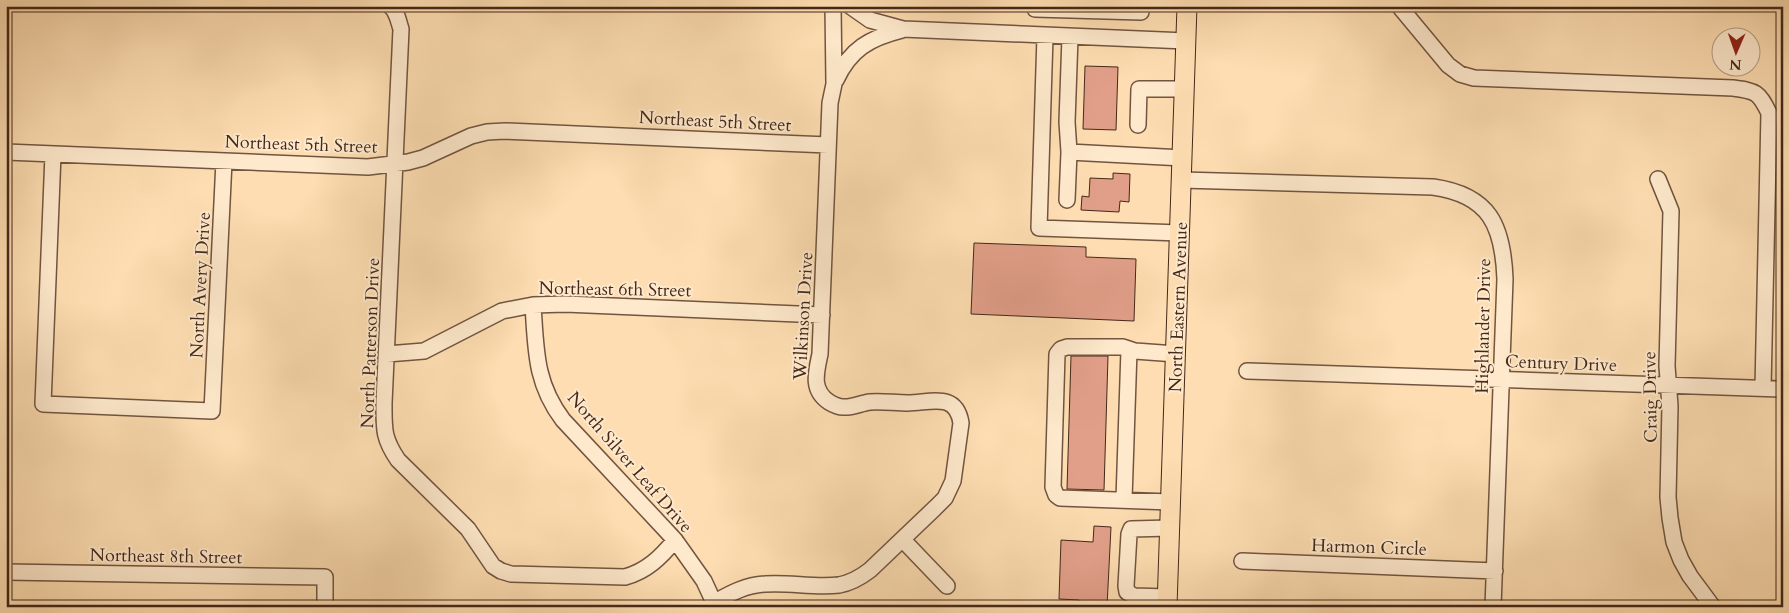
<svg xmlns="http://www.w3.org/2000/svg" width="1789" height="613" font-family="Cardo,serif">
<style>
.building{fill:#e19f89;stroke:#44281a}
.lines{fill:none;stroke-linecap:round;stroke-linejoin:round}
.minor-casing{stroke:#725540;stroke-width:18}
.major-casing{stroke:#44281a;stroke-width:21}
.minor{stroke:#fee9cc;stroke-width:15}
.major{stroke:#fdddb1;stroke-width:19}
.labels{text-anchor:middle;stroke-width:4;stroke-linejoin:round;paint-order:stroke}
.street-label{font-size:18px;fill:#44281a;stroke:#fee9cc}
</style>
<rect width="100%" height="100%" fill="#fdddb1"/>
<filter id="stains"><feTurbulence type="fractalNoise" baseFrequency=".004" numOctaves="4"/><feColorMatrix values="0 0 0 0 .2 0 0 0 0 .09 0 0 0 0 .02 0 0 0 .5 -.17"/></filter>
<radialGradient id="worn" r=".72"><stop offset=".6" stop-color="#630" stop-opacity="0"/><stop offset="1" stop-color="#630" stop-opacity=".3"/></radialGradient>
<path class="building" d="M1085 66 1118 67 1116 130 1083 129Z
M1113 173 1130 174 1129 202 1120 201 1119 212 1081 210 1082 196 1089 197 1090 178 1113 179Z
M974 243 1086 247V257L1136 259 1134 321 971 314Z
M1071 356H1108L1104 490 1067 489Z
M1094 526 1111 527 1107 607H1079V600L1059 599 1061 540 1093 542Z"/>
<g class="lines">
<g class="minor-casing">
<path id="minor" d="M390 6C397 11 398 20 401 29L384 403C384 429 383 438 398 460L468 529 493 566 501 571 511 574 625 577C647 571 661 557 675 540
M850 6 870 20 903 29 1186 41
M1399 6 1448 65 1460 74 1474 78 1733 88C1756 91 1759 92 1769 113L1763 388
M1035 9 1141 12V6
M1045 36 1039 228 1180 233
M1070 37 1067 122 1069 152 1183 158
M836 80C850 49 870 38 902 30
M1138 125 1139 89H1184
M6 152 368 167 408 162 423 158 471 136 487 132 505 131 828 145
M53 154 43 404 212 411 224 161
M1658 179 1671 211 1667 366 1670 406 1668 497 1670 518 1674 542 1681 560 1690 576 1713 607
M1182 180 1433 187C1490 195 1503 226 1505 279L1493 607
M1067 200 1069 152
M533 305C536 350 535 383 563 420L675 540 704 581 716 607
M387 354 424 351 502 311 533 305 565 304 822 315
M1247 371 1783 389
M1124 499 1129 350
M1171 502 1060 498 1056 495 1053 487 1057 354 1061 349 1067 347H1123L1135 351 1176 354
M903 540 947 586
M1242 561 1495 571
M6 572 325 577V607
M1167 597 1134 596 1127 592 1126 586 1129 534 1131 529 1170 528
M715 602C731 593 746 585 765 584 789 582 815 588 839 585 850 583 861 577 870 570L935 508 945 498 953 481 961 423C956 391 929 403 908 403 895 403 882 401 870 402 861 403 852 408 843 407 838 407 834 405 829 402 811 390 816 373 820 354L830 103 834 84 833 6"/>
</g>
<g class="major-casing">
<path id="major" d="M1167 607 1187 6"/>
</g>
<use href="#minor" class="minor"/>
<use href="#major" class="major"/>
</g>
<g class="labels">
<g class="street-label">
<text transform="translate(715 121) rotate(3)" y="6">Northeast 5th Street</text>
<text transform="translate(301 144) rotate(2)" y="6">Northeast 5th Street</text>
<text transform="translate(200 285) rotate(-87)" y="6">North Avery Drive</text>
<text transform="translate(615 289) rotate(1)" y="6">Northeast 6th Street</text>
<text transform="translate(1178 307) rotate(-88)" y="6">North Eastern Avenue</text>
<text transform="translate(803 316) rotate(-87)" y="6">Wilkinson Drive</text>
<text transform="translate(1483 326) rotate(-89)" y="6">Highlander Drive</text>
<text transform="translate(370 343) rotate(-88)" y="6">North Patterson Drive</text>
<text transform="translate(1561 363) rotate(2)" y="6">Century Drive</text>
<text transform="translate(1650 397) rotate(-91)" y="6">Craig Drive</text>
<text transform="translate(630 462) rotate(49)" y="6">North Silver Leaf Drive</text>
<text transform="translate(1369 547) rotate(2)" y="6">Harmon Circle</text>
<text transform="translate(166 556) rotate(1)" y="6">Northeast 8th Street</text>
</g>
</g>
<rect width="1789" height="613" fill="none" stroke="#fdddb1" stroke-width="25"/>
<rect x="8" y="8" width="1774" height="598" fill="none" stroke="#44281a" stroke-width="2.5"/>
<rect x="12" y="12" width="1764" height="588" fill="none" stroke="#44281a"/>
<g transform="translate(1736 52) rotate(182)"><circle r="24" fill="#fee9cc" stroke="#b49c85"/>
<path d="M0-4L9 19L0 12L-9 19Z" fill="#8f2418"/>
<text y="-8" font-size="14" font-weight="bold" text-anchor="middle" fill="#44281a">N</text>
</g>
<rect width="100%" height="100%" filter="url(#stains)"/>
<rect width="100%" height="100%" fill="url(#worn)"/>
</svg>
